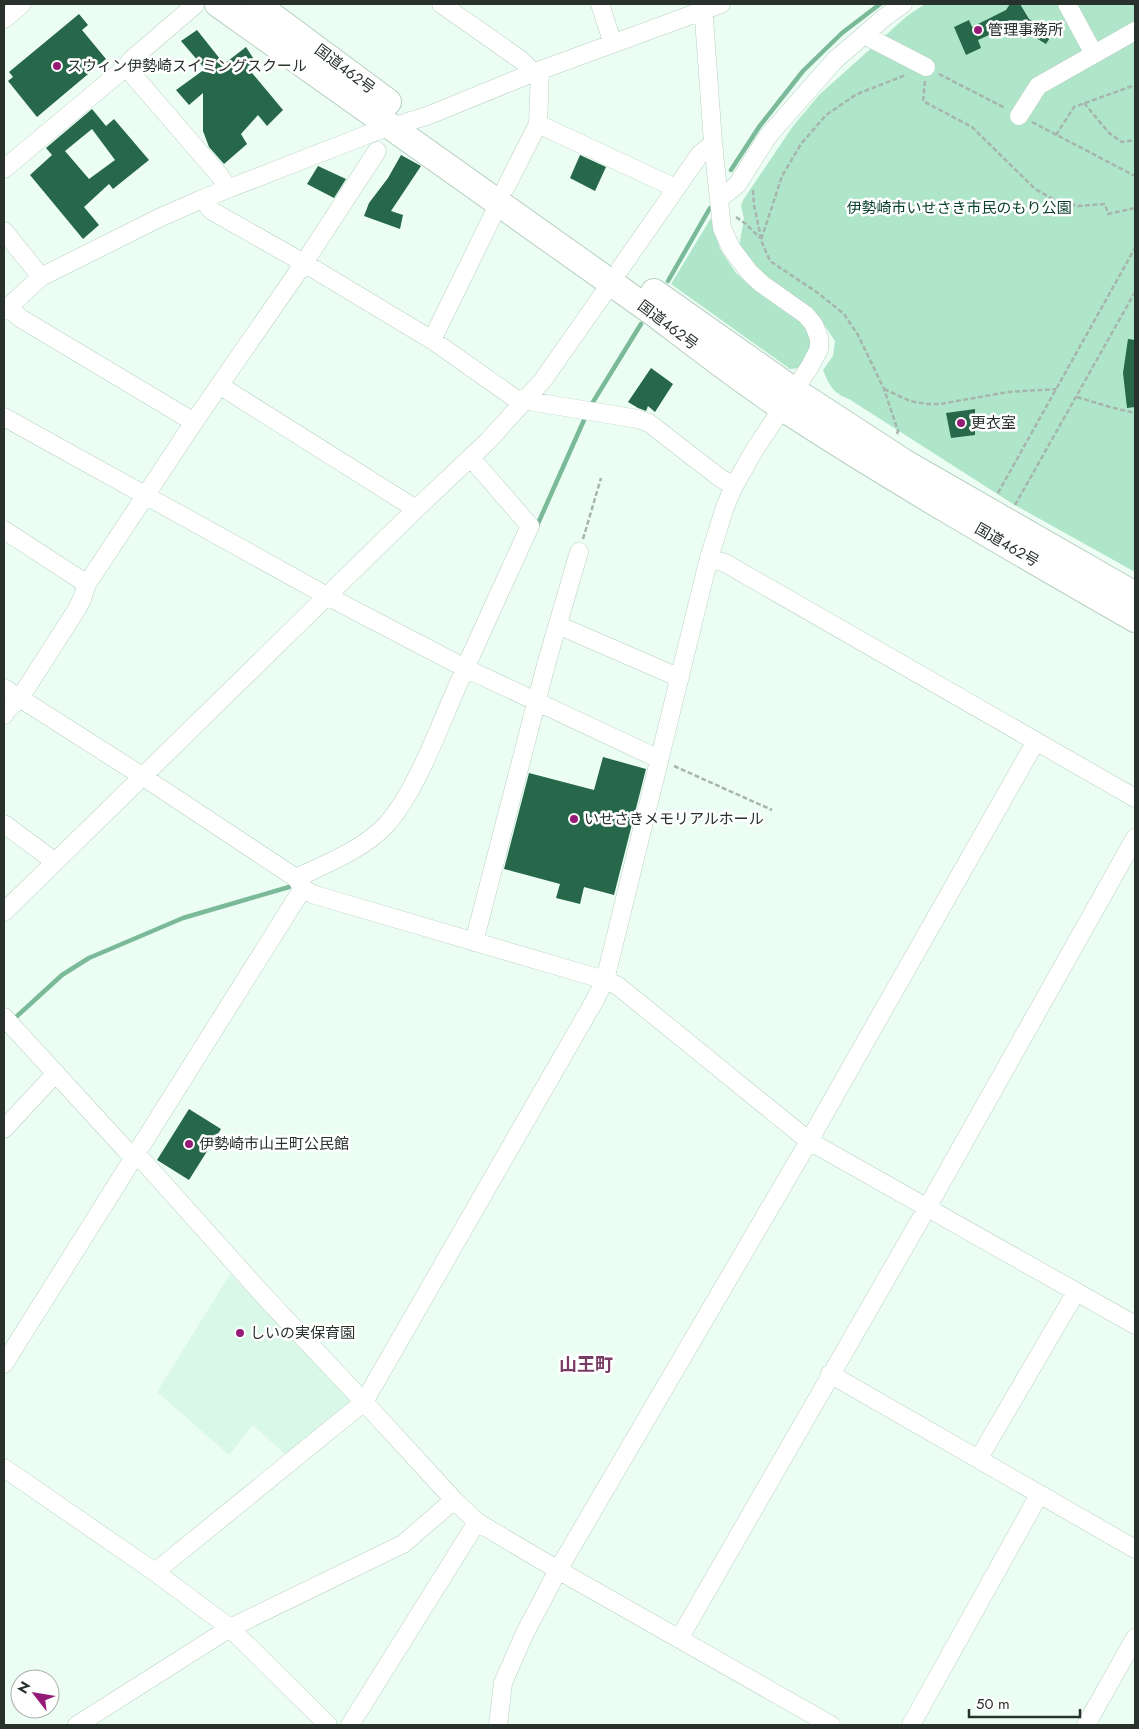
<svg xmlns="http://www.w3.org/2000/svg" width="1139" height="1729" font-family="Jost,'Noto Sans JP',sans-serif">
<style>
.built{fill:#d9f8e7}
.green{fill:#afe5c8}
.lines{fill:none;stroke-linecap:round;stroke-linejoin:round}
.stream{stroke:#7aba99;stroke-width:4.5}
.building{fill:#27674a;fill-rule:evenodd}
.minor-casing{stroke:#b9cfc3;stroke-width:19}
.highway-casing{stroke:#b9cfc3;stroke-width:28}
.path{stroke:#a6b5ad;stroke-width:2.5;stroke-dasharray:5 2.5;stroke-linecap:butt}
.minor{stroke:#fff;stroke-width:18}
.highway{stroke:#fff;stroke-width:26}
.poi-dot{fill:#951b76;stroke:#fff;stroke-width:2}
.labels{text-anchor:middle;stroke-width:5;stroke-linejoin:round;paint-order:stroke}
.poi-label{font-size:15px;fill:#28312c;stroke:#fff;text-anchor:start}
.street-label{font-size:15px;fill:#28312c;stroke:#fff}
.park-label{font-size:15px;fill:#043c26;stroke:#fff}
.quarter-label{font-size:18px;font-weight:bold;fill:#793c65;stroke:#fff}
</style>
<rect width="100%" height="100%" fill="#ecfef4"/>
<path class="built" d="M230 1274 355 1404 290 1459 253 1425 229 1455 157 1392Z"/>
<path class="green" d="M925 4H1135V572L1013 504 849 399C833 393 829 385 823 370L833 356 835 341 821 320 806 305 761 272 739 246 744 219 741 206 743 200 793 126 819 95 907 16Z
M711 218 720 249 736 273 762 295 804 325 811 341 808 355 800 368 790 369 671 284Z"/>
<g class="lines">
<path class="stream" d="M731 170 759 127 803 71 842 33 880 4
M668 281 710 208
M593 402 641 324
M536 528 584 420
M15 1018 62 975 89 958 183 918 289 887"/>
</g>
<path class="building" d="M1010 4H1020L1029 19 1053 33 1046 44 1021 29 1014 31 1007 27 978 40 981 48 966 55 954 27 969 20 972 27 1006 10Z
M79 14 88 25 82 30 106 59 37 117 8 81 13 77 9 72Z
M197 30 224 64 246 47 255 61 247 67 283 110 267 126 258 115 241 134 247 144 224 164 209 147 203 131V93L189 105 176 90 205 69 181 41Z
M92 109 106 126 114 119 149 160 113 189 109 184 84 207 99 225 83 239 30 175 52 155 46 148ZM92 129 115 160 89 179 65 151Z
M401 155 421 166 391 211 403 215 400 229 364 216 369 203 388 178Z
M580 155 606 167 595 191 570 178Z
M318 166 346 179 334 198 307 184Z
M1128 339 1135 340V407L1127 408 1123 373Z
M651 368 673 384 655 412 648 406 646 411 638 408 628 402Z
M975 409V435L951 438 946 413Z
M603 757 646 769 614 895 584 887 580 904 556 898 560 884 504 869 529 773 594 790Z
M189 1109 221 1129 189 1180 157 1160Z"/>
<g class="lines">
<g class="minor-casing">
<path id="minor" d="M441 4 521 60 528 67 530 74
M600 4 613 44
M1067 4 1094 54
M4 19 22 4
M864 35 926 67
M126 67 220 176 228 189
M1019 116 1038 86 1135 31
M538 124 667 184 675 190
M4 169 126 67 132 59 195 5
M506 187 538 124 540 71
M202 199 212 211 304 263 432 340 516 399 638 419 649 423 720 478 734 486
M719 199 737 185 768 136 835 60 885 17 903 4
M4 231 41 277
M620 269 700 154 713 143
M8 307 20 318 194 422
M4 311 41 277 159 218 202 199 374 132 427 116 530 74 721 4
M432 340 499 203
M219 385 416 509
M4 417 327 596 465 668 659 759
M4 530 87 584
M709 558 725 563 1135 798
M567 629 680 678
M4 688 142 776 296 878 303 888 312 894 605 980 618 986 809 1141 1135 1325
M4 715 8 709 20 698 77 609 82 599 87 584 194 422 304 263 377 151
M4 824 54 861
M296 878C326 864 364 849 387 824 415 792 436 735 453 696 478 639 504 583 530 526L471 458
M4 912 416 509 488 441 543 380 611 283
M474 942 547 661 579 552
M4 1017 125 1149 144 1162 265 1297 364 1402 454 1500 477 1522 558 1570 831 1725
M4 1129 56 1073
M4 1364 303 888
M830 1374 1135 1549
M979 1458 1076 1292
M4 1468 155 1572 230 1628 328 1725
M155 1572 364 1402 595 1000 605 980 709 558 725 507 734 486 755 449 809 368 819 349V338L814 325 806 315 762 284 750 273 731 248 722 228 713 143 703 4
M679 1639 927 1208 1135 838
M77 1725 230 1628 403 1544 454 1500
M350 1725 477 1522
M498 1725 503 1683 524 1635 558 1570 809 1141 1036 741
M911 1725 1039 1495
M1086 1725 1135 1638"/>
</g>
<g class="highway-casing">
<path id="highway" d="M218 4 655 314C697 346 739 379 783 408 898 483 1017 551 1135 619
M256 4 388 102
M654 292 793 390 905 463 1135 595"/>
</g>
<path class="path" d="M939 74 1005 108
M925 81 923 101 972 127 1035 189 1053 199 1078 206 1105 204 1108 214 1135 208
M1084 103 1109 133 1122 142 1135 140
M1032 122 1135 176
M1056 135 1074 107 1135 85
M753 190 754 205 761 238
M736 217 746 224 760 238
M884 389 910 401 926 404H940L1008 392 1056 389
M1077 397 1110 407 1135 413
M897 434 898 431 884 389 858 335 844 314 818 293 770 261 761 240 782 176 801 144 826 115 857 94 906 75
M998 493 1135 248
M1015 505 1135 292
M583 539 601 478
M674 766 772 810"/>
<use href="#minor" class="minor"/>
<use href="#highway" class="highway"/>
</g>
<g class="poi-dot">
<circle cx="978" cy="30" r="5"/>
<circle cx="57" cy="66" r="5"/>
<circle cx="961" cy="423" r="5"/>
<circle cx="574" cy="819" r="5"/>
<circle cx="189" cy="1144" r="5"/>
<circle cx="240" cy="1333" r="5"/>
</g>
<g class="labels">
<g class="poi-label">
<text x="988" y="35">管理事務所</text>
<text x="67" y="71">スウィン伊勢崎スイミングスクール</text>
<text x="971" y="428">更衣室</text>
<text x="584" y="824">いせさきメモリアルホール</text>
<text x="199" y="1149">伊勢崎市山王町公民館</text>
<text x="250" y="1338">しいの実保育園</text>
</g>
<g class="street-label">
<text transform="translate(345 69) rotate(37)" y="5">国道462号</text>
<text transform="translate(668 325) rotate(37)" y="5">国道462号</text>
<text transform="translate(1007 545) rotate(30)" y="5">国道462号</text>
</g>
<g class="park-label">
<text x="959" y="213">伊勢崎市いせさき市民のもり公園</text>
</g>
<g class="quarter-label">
<text x="586" y="1371">山王町</text>
</g>
</g>
<rect width="1139" height="1729" fill="none" stroke="#28312c" stroke-width="10"/>
<g transform="translate(35 1694) rotate(301)"><circle r="24" fill="#ffffff" stroke="#a9adab"/>
<path d="M0-4L9 19L0 12L-9 19Z" fill="#951b76"/>
<text y="-8" font-size="14" font-weight="bold" text-anchor="middle" fill="#28312c">N</text>
</g>
<path d="M969 1709v8h111v-8" fill="none" stroke="#28312c" stroke-width="2.5"/>
<text x="976" y="1709" font-size="15" fill="#28312c" stroke="#ffffff" stroke-width="4" paint-order="stroke">50 m</text>
</svg>
